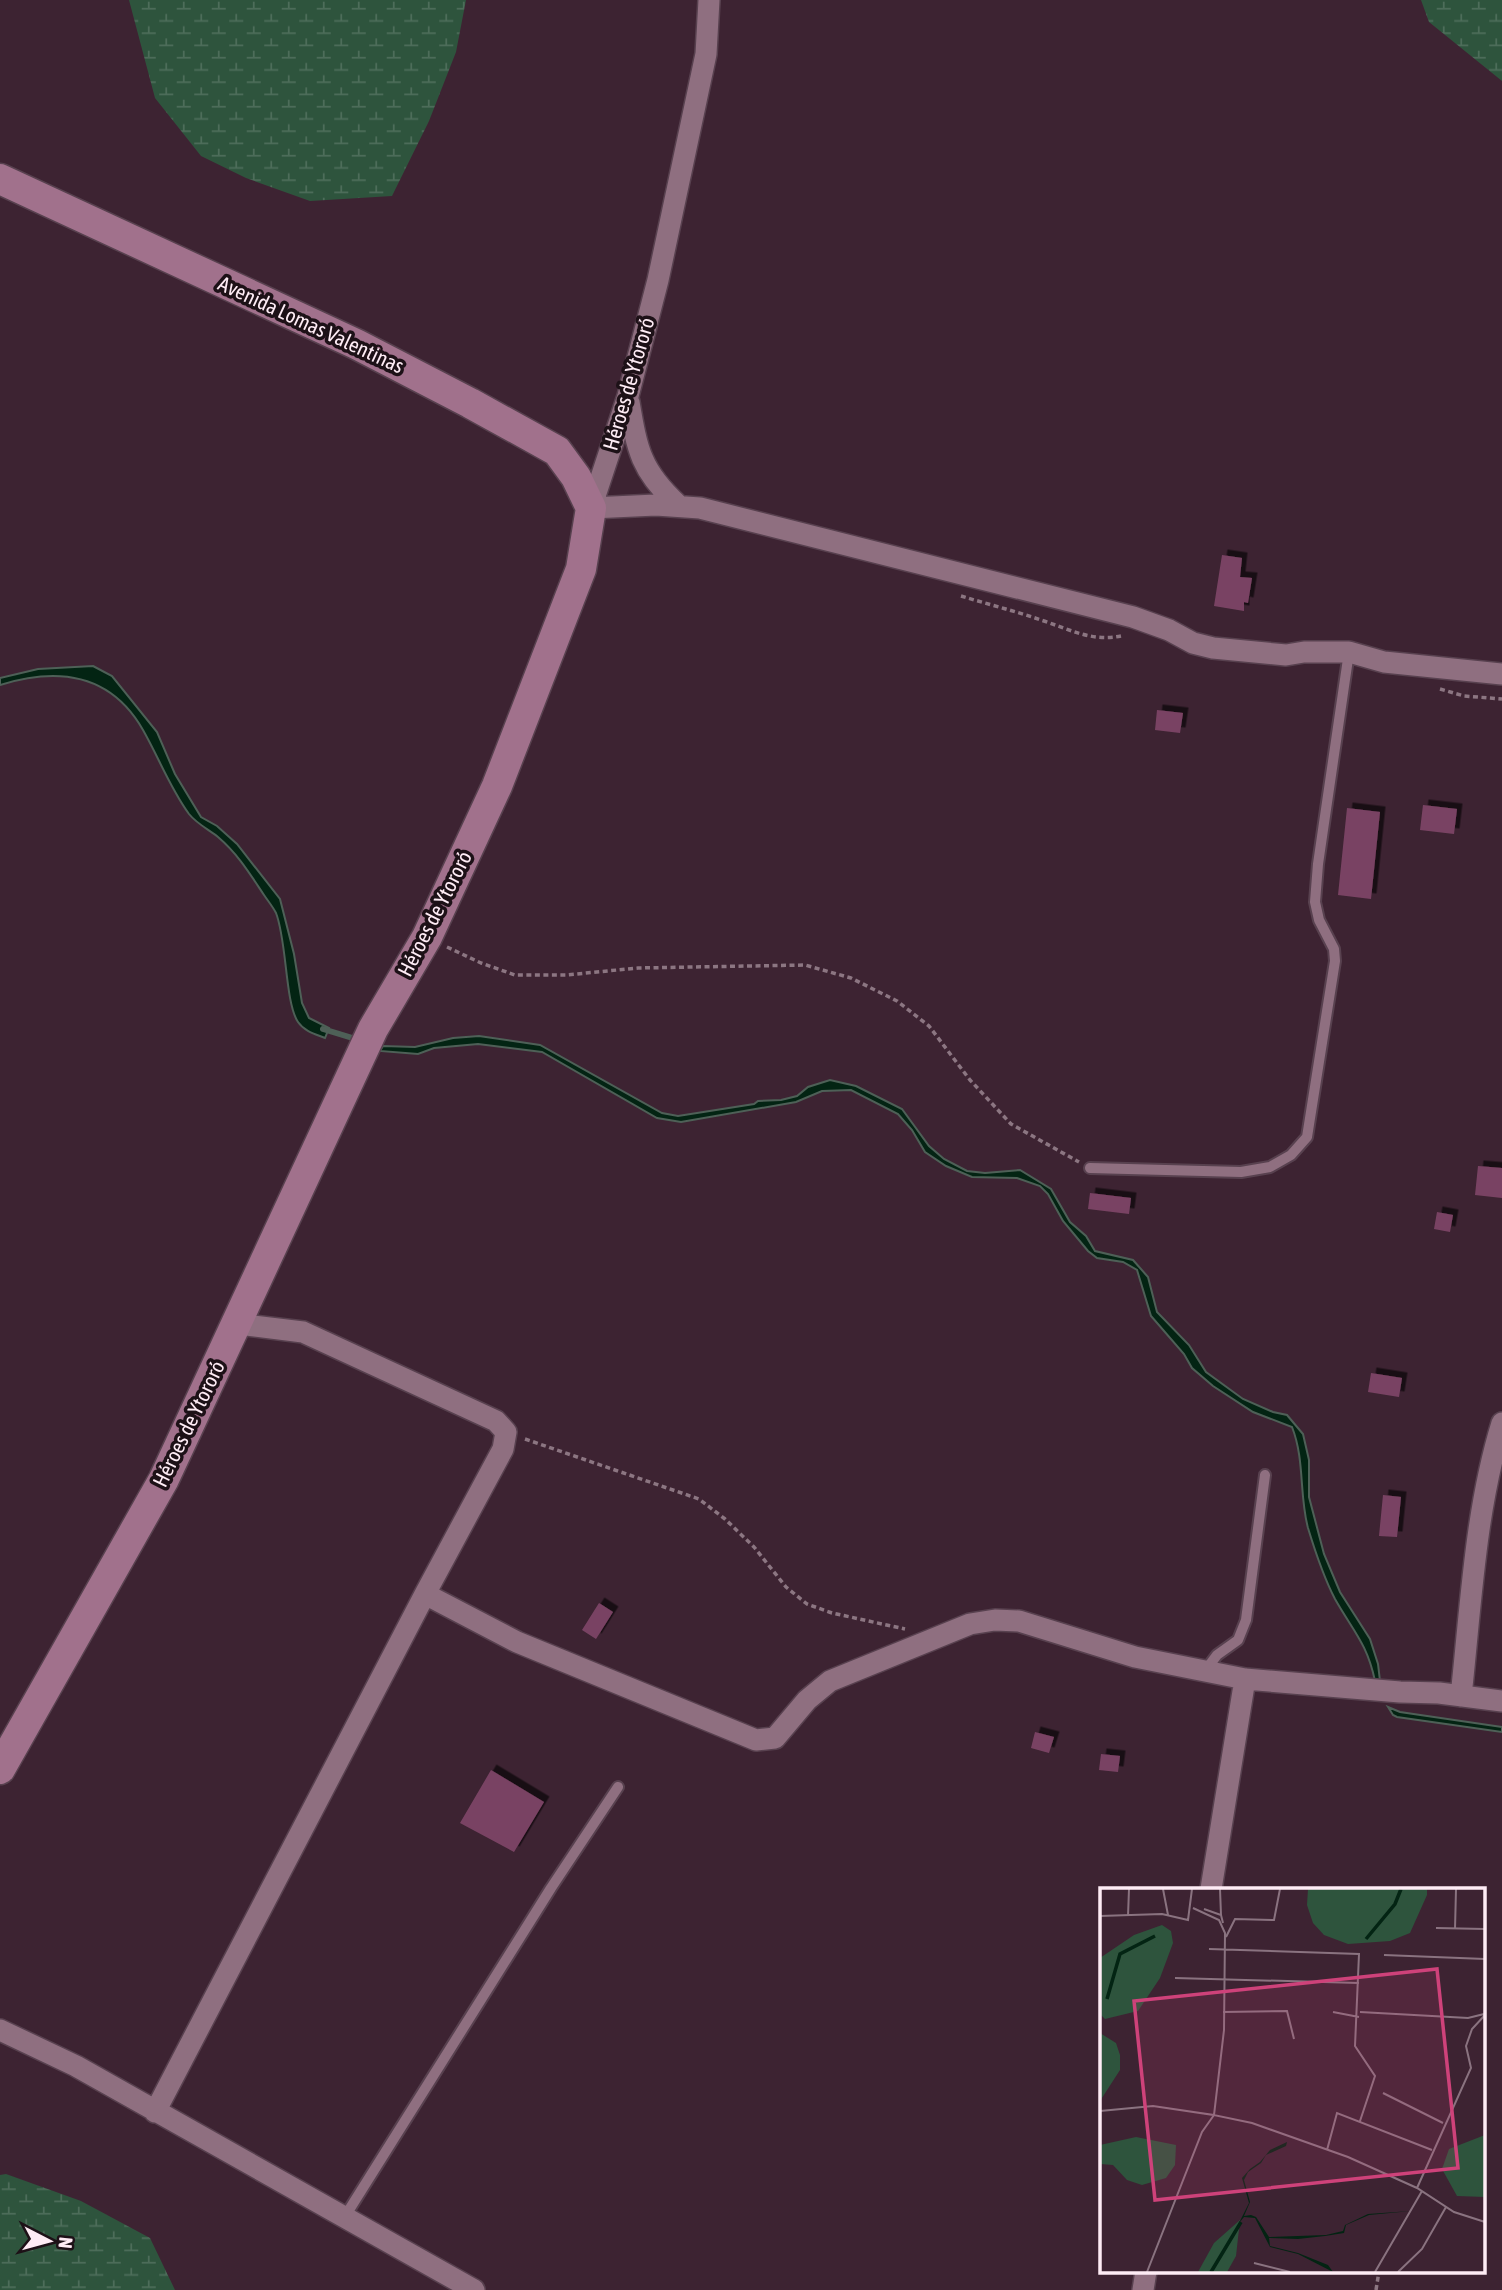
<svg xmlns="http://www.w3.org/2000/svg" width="1502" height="2290" font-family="'Asap Condensed',sans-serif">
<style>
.wetland{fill:url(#wetland-marsh)}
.water{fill:#032413;stroke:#4e6057;stroke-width:2}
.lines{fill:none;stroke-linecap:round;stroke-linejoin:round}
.stream{stroke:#4e6057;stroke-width:6}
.building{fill:#794363;filter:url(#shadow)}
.service-casing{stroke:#58414f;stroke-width:14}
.minor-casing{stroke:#58414f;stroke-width:24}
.secondary-casing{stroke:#58414f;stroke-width:33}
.path{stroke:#8c7682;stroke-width:3.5;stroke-dasharray:5 3.5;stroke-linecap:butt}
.service{stroke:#8f6f80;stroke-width:10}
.minor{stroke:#8f6f80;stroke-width:21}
.secondary{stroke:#a1718c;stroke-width:30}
.labels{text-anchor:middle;stroke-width:7;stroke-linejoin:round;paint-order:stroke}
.street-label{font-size:21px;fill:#feecf5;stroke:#1d1117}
.inset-river{fill:none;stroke:#032413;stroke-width:3.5}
.inset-road{fill:none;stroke:#8a7380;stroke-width:2}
.view{fill:#ce427a;fill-opacity:0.15;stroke:#ce427a;stroke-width:3.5}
.inset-edge{fill:none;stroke:#feecf5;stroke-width:3.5}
</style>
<defs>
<pattern id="wetland-marsh" width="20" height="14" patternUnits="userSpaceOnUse" patternTransform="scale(1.75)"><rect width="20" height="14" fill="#2e543d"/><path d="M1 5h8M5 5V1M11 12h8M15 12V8" fill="none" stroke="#4d6d5a"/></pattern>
<filter id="shadow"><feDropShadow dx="5.5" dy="-5.5" stdDeviation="0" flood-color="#0009"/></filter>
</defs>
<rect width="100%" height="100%" fill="#3d2332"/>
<path class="wetland" d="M129 0H466L456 52 429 121 392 196 310 201 246 178 201 156 155 98Z
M1421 0H1502V81L1429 22Z
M6 2174 81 2201 150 2238 175 2290H0V2175Z"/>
<path class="water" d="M93 666 112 676 157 732 175 774 201 817 217 826 237 844 280 899 294 954 302 1003 309 1018 329 1028 325 1038C315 1034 304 1031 298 1022 285 1003 287 941 276 913 273 907 268 901 264 895 250 874 238 854 218 837 209 830 196 823 189 814 170 788 159 758 143 730 111 674 58 667 0 685V678L38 669Z
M479 1036 540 1045 662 1113 678 1116 754 1104 758 1101 781 1100 797 1096 808 1087 830 1080 856 1086 902 1109 929 1146 944 1159 967 1171 985 1173 1020 1170 1051 1189 1070 1222 1086 1236 1095 1251 1133 1260 1148 1277 1157 1312 1189 1345 1206 1372 1243 1399 1273 1412 1287 1415 1303 1434 1309 1460V1497L1324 1554 1340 1592 1370 1639 1378 1664 1380 1681H1375C1367 1643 1353 1631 1335 1599 1324 1578 1315 1551 1308 1528 1299 1495 1305 1460 1292 1427L1253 1412 1213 1386 1192 1368 1184 1354 1151 1316 1137 1270 1123 1262 1097 1258 1088 1251 1063 1221 1048 1194 1040 1186 1017 1178 972 1177 946 1166 925 1152 912 1130 898 1114 851 1090 822 1091 796 1102 681 1122 657 1118 542 1052 478 1044 434 1048 418 1054 380 1051 383 1046 415 1047 453 1038Z
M1388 1707 1400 1712 1502 1727V1732L1397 1717 1393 1715Z"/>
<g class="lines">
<path class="stream" d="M323 1029 359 1040"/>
</g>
<path class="building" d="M1222 555 1242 558 1240 577 1252 578 1248 603 1244 602V611L1214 606Z
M1157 710 1183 713 1180 733 1155 730Z
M1423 805 1457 809 1454 834 1420 830Z
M1347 808 1380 812 1371 899 1338 895Z
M1478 1166 1502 1168V1198L1475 1195Z
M1090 1193 1131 1198 1129 1214 1088 1209Z
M1437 1212 1453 1215 1450 1232 1434 1229Z
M1371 1373 1402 1378 1399 1397 1368 1392Z
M1383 1495 1401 1497 1397 1537 1379 1536Z
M599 1603 613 1612 596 1639 582 1630Z
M1035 1732 1054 1737 1049 1753 1031 1748Z
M1101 1754 1120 1756 1118 1772 1099 1770Z
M491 1770 544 1802 514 1852 460 1823Z"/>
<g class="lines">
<g class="service-casing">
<path id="service" d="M1090 1168 1241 1172 1270 1167 1291 1155 1307 1137 1335 961 1334 949 1319 920 1315 902 1318 864 1349 652
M1205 1671 1217 1655 1238 1640 1246 1620 1265 1475
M344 2218 551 1888 618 1787"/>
</g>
<g class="minor-casing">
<path id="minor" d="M709 0 706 54 658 280 628 396 591 508 656 505 700 508 1133 617 1169 630 1193 643 1213 648 1286 655 1304 652H1349L1384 662 1502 674
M629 402C637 450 641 471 678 505
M425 1594 517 1642 756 1740 775 1738 807 1700 830 1681 970 1624 995 1620 1019 1621 1135 1657 1245 1679 1400 1692 1439 1693 1502 1701
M1461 1696C1471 1605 1475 1511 1502 1423
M1211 1889 1245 1679
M0 2030 76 2066 474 2290
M155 2112 425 1594 503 1449 506 1432 496 1421 303 1332 238 1324
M1143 2290 1146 2271"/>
</g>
<g class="secondary-casing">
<path id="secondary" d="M0 179 356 344 470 403 557 451 576 477 591 508 581 569 497 786 427 937 373 1029 164 1479 0 1769"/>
</g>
<path class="path" d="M961 596C987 604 1015 611 1041 620 1069 629 1091 642 1121 636
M1440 689 1464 696 1502 699
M447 947 481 963 515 975H566L638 968 805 965 851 978 897 1001 929 1026 970 1080 1011 1124 1079 1162
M525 1439 699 1499 725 1519 754 1547 786 1587 807 1604 832 1613 905 1629
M1376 2290 1379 2271"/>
<use href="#service" class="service"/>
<use href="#minor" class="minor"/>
<use href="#secondary" class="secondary"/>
</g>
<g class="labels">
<g class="street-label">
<text transform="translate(311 325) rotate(25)" y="7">Avenida Lomas Valentinas</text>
<text transform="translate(629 384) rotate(-74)" y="7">Héroes de Ytororó</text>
<text transform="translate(435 914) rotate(-63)" y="7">Héroes de Ytororó</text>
<text transform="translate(189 1424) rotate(-64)" y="7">Héroes de Ytororó</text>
</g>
</g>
<g transform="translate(1100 1888)">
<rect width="385" height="385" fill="#3d2332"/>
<path d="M208 1H327V7L310 45 290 53 248 56 224 47 213 35 207 17ZM62 37 71 43 73 55 60 90 38 123 5 131 0 126V70L34 47ZM0 145 16 155 20 167V182L0 213ZM385 247V309L357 308 342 281 349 261ZM36 249 76 257 75 277 66 290 42 297 27 292 13 277 0 276V257ZM140 332 136 368 127 384H98L114 355Z" fill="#2e543d"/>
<path d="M187 254 186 258 166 267 161 275 148 284 144 292 150 314 144 328 151 327 156 329 169 349 226 347 243 343 245 337 268 326 311 323 269 327 246 337 244 345 225 348 198 351 169 350 170 358 198 365 228 377 233 384 198 366 170 359 155 330 144 329 139 335 149 315 142 290 150 281 160 274 170 262Z" fill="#032413"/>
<path class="inset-river" d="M266 51 295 16 301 1M7 111 20 66 55 48M111 384 141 334"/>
<path class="inset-road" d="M63 1 68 27M120 1 121 27M104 21 121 27 123 35M0 28 62 26 88 32 92 1M28 28 29 1M336 40 385 41M355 41 356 1M126 49 135 31 174 32 180 1M109 61 259 66 255 158 275 188 260 233M284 67 385 71M75 90 259 95M123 124 187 123 194 151M233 124 259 129M260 124 368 130 384 126M283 205 343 235M0 223 53 218 114 227 124 142 125 45 119 32 93 20M227 262 237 225 332 262M317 300 371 180 366 158 372 141 385 127M154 375 190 384M47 384 102 244 114 227 152 235 248 269 317 300 354 324 385 334M275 384 322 303M298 384 322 361 346 319"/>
<path class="view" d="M337 81 358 280 55 312 34 113Z"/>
<rect width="385" height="385" class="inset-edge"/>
</g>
<g transform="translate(49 2241) rotate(96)" stroke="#1d1117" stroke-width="5" paint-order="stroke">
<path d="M0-5L12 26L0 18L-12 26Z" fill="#feecf5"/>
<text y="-10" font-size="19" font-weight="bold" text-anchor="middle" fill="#feecf5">N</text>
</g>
</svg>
